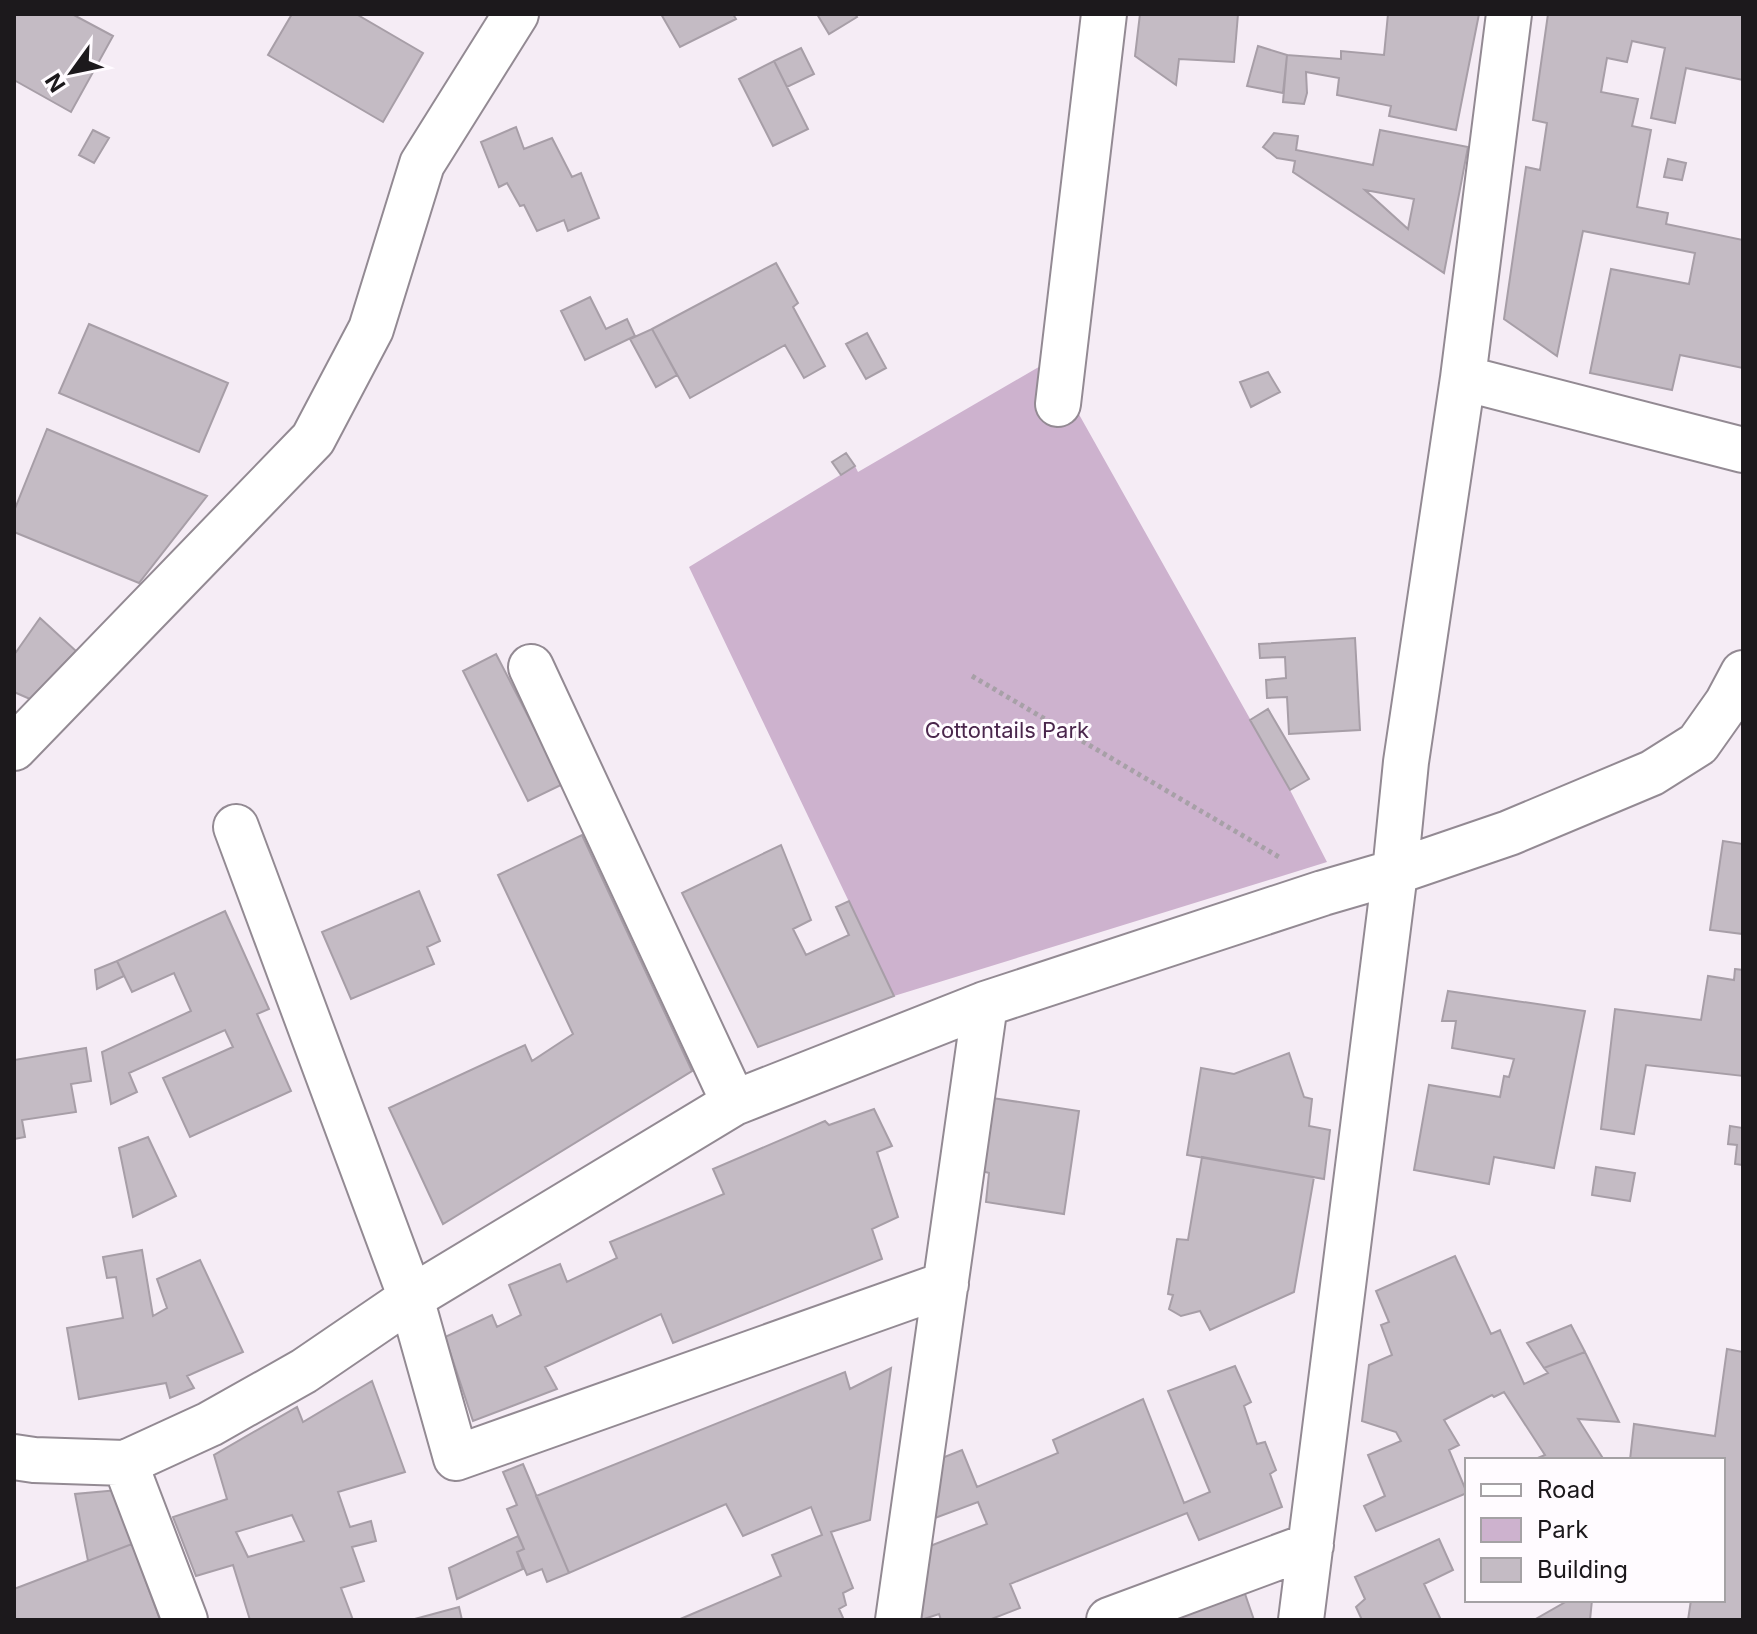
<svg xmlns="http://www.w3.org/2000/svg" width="1757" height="1634" font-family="Inter,sans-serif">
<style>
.green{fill:#cdb2ce}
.building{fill:#c4bbc4;stroke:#a79ea7;stroke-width:2;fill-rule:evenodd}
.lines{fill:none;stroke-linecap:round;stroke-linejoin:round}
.street-casing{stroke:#938a93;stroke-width:48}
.path{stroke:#a7a0a7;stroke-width:5;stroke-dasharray:4 4;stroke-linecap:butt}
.street{stroke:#fff;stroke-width:44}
.labels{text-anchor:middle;stroke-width:6;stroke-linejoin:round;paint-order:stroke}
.park-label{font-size:22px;fill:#4a264c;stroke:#fffbff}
</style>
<rect width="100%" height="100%" fill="#f5ecf5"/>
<path class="green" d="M1049 361 1290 790 1327 862 894 996 689 567 855 466 858 472Z"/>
<path class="building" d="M14 14H72L113 36 71 112 14 80Z
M292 14H356L423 53 383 122 268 55Z
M661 14H733L736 19 680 47Z
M817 14H855L857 17 829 34Z
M1140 14H1238L1234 62 1179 59 1176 85 1135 56Z
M1388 14H1479L1456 130 1389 116 1391 106 1337 95 1339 78 1306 72 1307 93 1304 104 1283 102 1287 55 1341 59V51L1384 55Z
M1548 14H1743V80L1686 68 1675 123 1651 118 1665 48 1632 41 1627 62 1607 58 1601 92 1638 99 1632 126 1651 130 1637 207 1668 213 1666 224 1743 240V368L1680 355 1672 390 1590 373 1611 269 1689 284 1695 253 1583 231 1557 356 1504 319 1526 167 1540 170 1547 123 1533 120Z
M1258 46 1287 55 1283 93 1247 86Z
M801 48 814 74 787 87 774 61Z
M774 61 808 129 773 146 739 79Z
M516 127 524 149 552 138 572 177 581 173 599 218 568 231 564 220 537 231 524 205 520 206 507 183 499 187 481 142Z
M93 130 109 138 94 163 79 155Z
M1380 130 1468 147 1444 273 1293 172 1295 161 1277 158 1263 147 1274 133 1298 136 1296 150 1373 165ZM1365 190 1414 199 1408 229Z
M1668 159 1686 163 1682 180 1664 177Z
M776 263 798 303 793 307 825 366 804 378 785 345 690 398 652 329Z
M590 297 606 329 627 319 635 336 585 360 561 311Z
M89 324 228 383 199 452 59 393Z
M652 329 677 375 656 387 630 339Z
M867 333 886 368 866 379 846 344Z
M1268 372 1280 392 1251 407 1240 382Z
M47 429 207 496 139 583 14 532V511Z
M846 453 855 466 841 475 832 462Z
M40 618 76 651 30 699 14 692V655Z
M1355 638 1360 730 1289 734 1287 697 1267 698 1266 680 1286 678 1285 657 1260 658 1259 644Z
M496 654 563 784 528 801 463 671Z
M1268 709 1309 779 1290 790 1250 720Z
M582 835 692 1071 443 1224 389 1108 525 1045 532 1061 573 1034 498 875Z
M1723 841 1743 844V934L1710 930Z
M781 845 811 920 793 929 806 955 849 935 836 907 849 901 894 996 758 1047 682 893Z
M419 891 440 941 427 947 434 964 351 999 322 932Z
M225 911 269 1009 257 1014 291 1091 190 1137 163 1078 233 1047 225 1030 129 1073 137 1092 111 1104 102 1052 191 1011 174 973 132 992 117 961Z
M117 961 124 976 97 989 95 970Z
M1735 969 1743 970V1076L1646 1065 1634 1134 1601 1129 1615 1009 1701 1020 1708 976 1734 980Z
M1448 991 1585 1011 1554 1168 1494 1157 1489 1184 1414 1170 1429 1085 1500 1097 1504 1076 1509 1077 1514 1059 1452 1048 1456 1021H1442Z
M86 1048 91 1081 71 1084 76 1112 22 1120 25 1137 14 1139V1060Z
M1289 1053 1304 1097 1312 1099 1309 1126 1330 1130 1324 1179 1187 1155 1201 1068 1234 1074Z
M992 1098 1079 1111 1064 1214 986 1202 989 1173 982 1171Z
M874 1109 892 1146 877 1152 898 1217 872 1229 882 1259 673 1343 661 1314 545 1367 557 1389 473 1421 445 1337 492 1315 497 1327 521 1315 509 1285 560 1264 567 1282 617 1258 610 1242 724 1194 713 1169 825 1121 829 1125Z
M1730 1126 1743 1128V1165L1735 1164 1737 1145 1728 1144Z
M148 1137 176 1196 133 1217 119 1148Z
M1202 1157 1314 1177 1294 1292 1210 1330 1200 1311 1181 1316 1169 1309 1173 1295 1168 1294 1177 1239 1188 1240Z
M1596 1167 1635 1173 1630 1201 1592 1195Z
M142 1250 153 1316 167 1308 157 1279 200 1260 243 1352 187 1376 194 1388 170 1398 166 1383 79 1399 67 1328 123 1318 116 1277 107 1278 103 1257Z
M1455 1256 1491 1334 1500 1330 1524 1384 1548 1373 1544 1368 1585 1352 1619 1422 1578 1419 1604 1460H1533L1545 1455 1504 1392 1494 1397 1492 1395 1444 1420 1459 1445 1449 1450 1467 1493 1376 1531 1364 1506 1385 1496 1368 1455 1401 1441 1396 1432 1362 1421 1369 1365 1392 1355 1381 1325 1389 1322 1376 1291Z
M1571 1325 1585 1352 1544 1368 1527 1343Z
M1727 1349 1743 1352V1620H1688L1691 1600H1723V1460H1630L1634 1424 1715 1436Z
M1235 1366 1251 1402 1244 1406 1257 1444 1265 1442 1276 1470 1270 1474 1282 1507 1199 1540 1187 1513 1010 1584 1020 1608 989 1620H941L939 1614 921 1620 930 1546 987 1524 978 1502 935 1518 942 1458 962 1450 977 1487 1058 1453 1053 1440 1143 1399 1184 1503 1210 1492 1168 1391Z
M891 1368 870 1520 831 1532 853 1588 843 1593 846 1605 839 1609 844 1620H678L781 1576 772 1555 822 1535 811 1507 743 1536 726 1504 569 1573 536 1496 845 1372 850 1389Z
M372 1381 405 1472 338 1492 350 1527 371 1521 376 1541 352 1547 364 1581 341 1588 353 1620H250L233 1565 196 1576 173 1517 227 1499 214 1455 297 1407 303 1422ZM292 1515 304 1541 248 1557 236 1532Z
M523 1464 569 1573 547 1582 542 1569 527 1575 517 1552 524 1549 507 1509 517 1505 503 1472Z
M118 1490 132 1544 88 1561 75 1494Z
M518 1536 524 1549 517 1552 523 1569 457 1599 449 1568Z
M1439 1539 1453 1570 1424 1584 1441 1620H1362L1356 1607 1365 1599 1355 1577Z
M132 1544 160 1620H14V1589Z
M1244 1591 1254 1620H1171Z
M1569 1600H1592L1590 1620H1534Z
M459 1607 462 1620H411Z"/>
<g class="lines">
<g class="street-casing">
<path id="street" d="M1463 378 1743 450
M1058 404 1104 14
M531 667 734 1103
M14 748 313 439 371 329 422 164 516 14
M236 827 411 1298 456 1458 946 1284
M14 1457 34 1460 125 1463 210 1424 304 1371 411 1298 734 1103 985 1004 1323 893 1395 872 1509 833 1652 773 1698 744 1727 703 1743 673
M125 1463 185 1620
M898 1620 985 1004
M1109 1620 1311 1545
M1301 1620 1395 872 1406 762 1463 378 1509 14"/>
</g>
<path class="path" d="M972 676 1279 857"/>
<use href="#street" class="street"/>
</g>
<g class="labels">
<g class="park-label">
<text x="1007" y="738">Cottontails Park</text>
</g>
</g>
<rect width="1757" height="1634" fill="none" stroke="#1c191c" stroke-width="32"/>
<rect x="1465" y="1458" width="260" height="144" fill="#fffbff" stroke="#a4a1a4" stroke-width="2"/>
<rect x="1481" y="1484" width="40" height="12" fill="#ffffff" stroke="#a4a1a4" stroke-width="2"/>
<text x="1537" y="1498" font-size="24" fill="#1c191c">Road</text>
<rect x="1481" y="1518" width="40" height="24" fill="#cdb2ce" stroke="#a4a1a4" stroke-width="2"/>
<text x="1537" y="1538" font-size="24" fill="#1c191c">Park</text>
<rect x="1481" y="1558" width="40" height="24" fill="#c4bbc4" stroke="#a4a1a4" stroke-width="2"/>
<text x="1537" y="1578" font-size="24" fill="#1c191c">Building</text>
<g transform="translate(72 72) rotate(237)" stroke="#fffbff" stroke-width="6" paint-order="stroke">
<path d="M0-6L14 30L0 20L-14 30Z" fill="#1c191c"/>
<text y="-12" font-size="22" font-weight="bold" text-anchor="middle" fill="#1c191c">N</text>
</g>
</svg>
